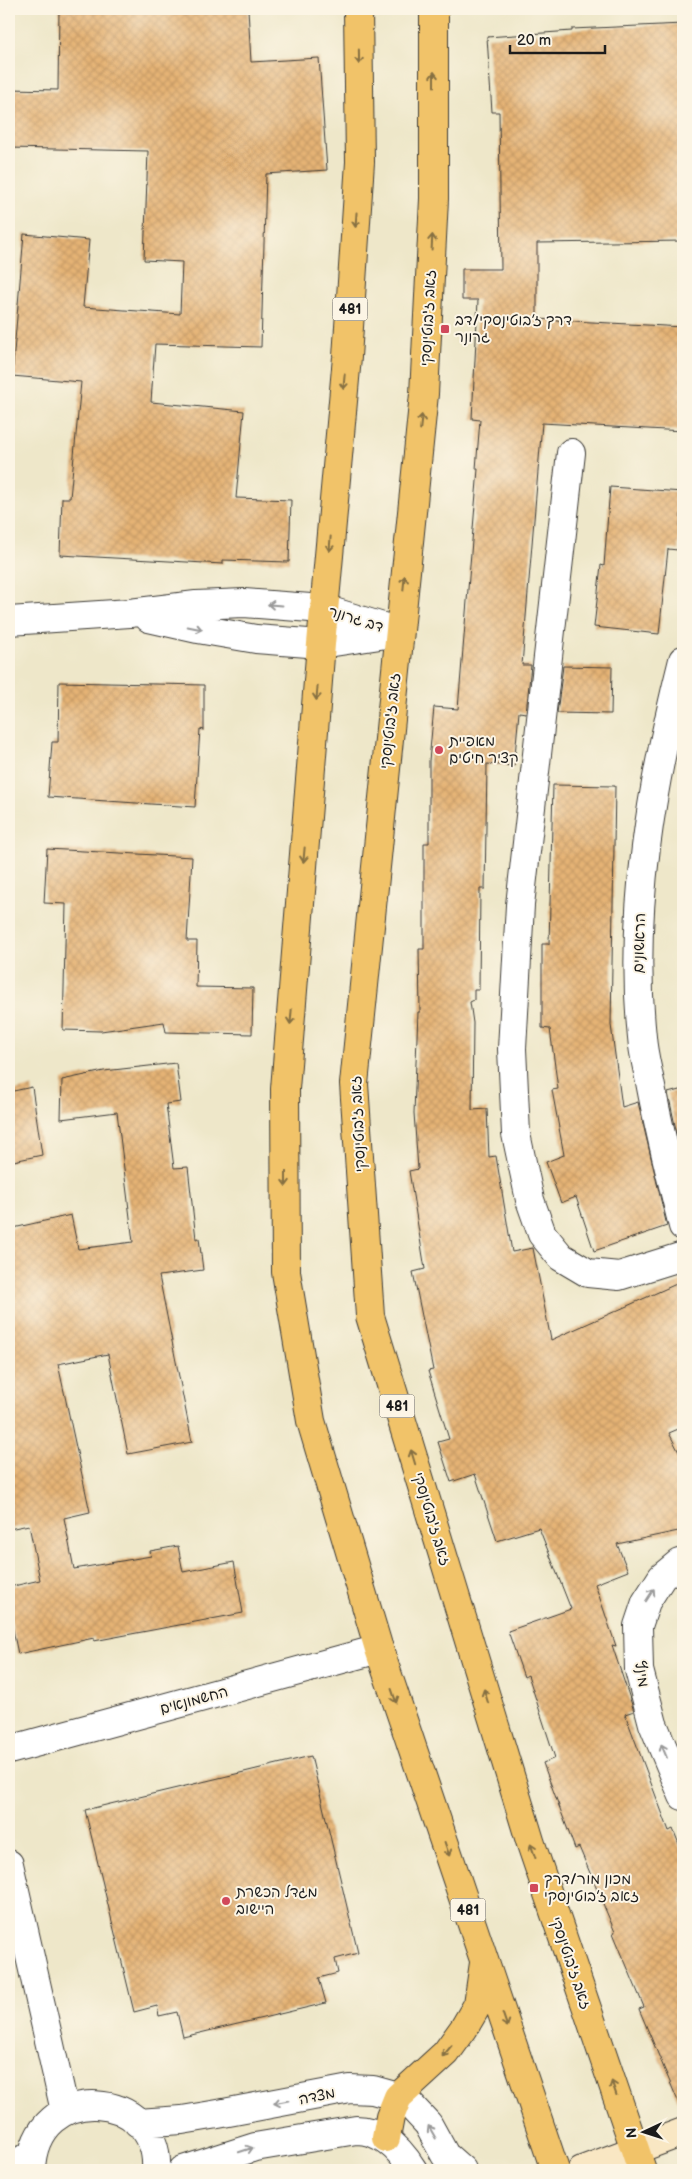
<svg xmlns="http://www.w3.org/2000/svg" width="692" height="2179" font-family="'Balsamiq Sans','Playpen Sans Hebrew',sans-serif">
<style>
.building{fill:url(#building-cross-hatch)}
.lines{fill:none;stroke-linecap:round;stroke-linejoin:round}
.street-casing{stroke:#3c3a36;stroke-width:30}
.secondary-casing{stroke:#3c3a36;stroke-width:30}
.primary-casing{stroke:#3c3a36;stroke-width:30}
.street{stroke:#fff;stroke-width:28}
.secondary{stroke:#f9e7c3;stroke-width:28}
.primary{stroke:#f1c369;stroke-width:28}
.oneway{stroke:#867042}
.oneway2{stroke:#999}
.poi-dot{fill:#d1495b;stroke:#fcf5e5;stroke-width:2}
.labels{text-anchor:middle;stroke-width:4;stroke-linejoin:round;paint-order:stroke}
.shield{fill:#fcf5e5;stroke:#5f5d58;stroke-width:1}
.shield-label{font-size:14px;font-weight:bold;fill:#1c1c1c}
.street-label{font-size:15px;fill:#1c1c1c;stroke:#fcf5e5}
.poi-label{font-size:15px;fill:#1c1c1c;stroke:#fcf5e5;text-anchor:start}
</style>
<defs>
<pattern id="building-cross-hatch" width="8" height="8" patternUnits="userSpaceOnUse" patternTransform="scale(1.25)"><rect width="8" height="8" fill="#e5b375"/><path d="M0 0l8 8M0 8l8-8" fill="none" stroke="#c49965"/></pattern>
</defs>
<rect width="100%" height="100%" fill="#fcf5e5"/>
<filter id="ink" filterUnits="userSpaceOnUse"><feTurbulence type="fractalNoise" baseFrequency=".02" numOctaves="2"/><feDisplacementMap in="SourceGraphic" scale="10" xChannelSelector="R" yChannelSelector="G"/><feConvolveMatrix kernelMatrix="1 2 1 2 8 2 1 2 1" color-interpolation-filters="sRGB"/></filter>
<filter id="wash" filterUnits="userSpaceOnUse"><feTurbulence type="fractalNoise" baseFrequency=".0096" numOctaves="4" result="noise"/><feDisplacementMap in="SourceGraphic" scale="20" xChannelSelector="R" yChannelSelector="G"/><feGaussianBlur stdDeviation="1.12" result="paint"/><feColorMatrix in="noise" values="0 0 0 0 0 0 0 0 0 0 0 0 0 0 0 0 0 1.4 0 .05"/><feComposite in="paint" operator="in"/></filter>
<g filter="url(#wash)">
<rect width="100%" height="100%" fill="#eee7c9"/>
<g id="blocks">
<path class="building" d="M59 9H248L251 62 319 58 327 170 266 174 261 347 155 344 151 402 244 411 236 498 291 500 289 562 223 560V564L60 555 62 498H70L81 382 12 376 24 234 89 240 83 307 180 314 182 262 144 260 148 151 9 148V89L58 90Z
M683 24V241L537 243V319L683 327V431L542 423 522 665H531L526 713 519 712 514 766 487 764 485 889H480L479 990H474V1000L470 1002 473 1023 472 1110 487 1109 489 1157 496 1156 512 1252 533 1248 551 1340 683 1281V1427L669 1433 683 1460V1530L617 1544 628 1571 595 1584 616 1646 612 1645 634 1711 625 1714 669 1831 673 1829 683 1854V2113L639 2009 644 2007 613 1933 615 1932 579 1847 575 1849 543 1763 555 1758 528 1675 524 1677 508 1631 571 1609 539 1528 497 1541 475 1474 451 1482 438 1442 449 1439 428 1371 433 1370 413 1272 425 1269 409 1171 418 1169 414 1113 418 1012H420L419 949H424V843H429V761L434 707 458 709 478 469H476L480 420 472 419 478 300H462V269H501L499 112H492L487 37 572 31V29Z
M610 487 683 492 678 550 668 549 659 634 594 627 601 565 604 566Z
M563 666 612 667 611 714 557 713Z
M59 682 204 685V730L200 729 195 807 48 797 52 742H58Z
M553 785 615 786 611 1025 622 1107 638 1102 667 1226 594 1251 576 1197 561 1203 546 1162 564 1155 552 1090 558 1089 550 1029 542 1028V944H549Z
M47 849 192 857 187 941H197L196 987 253 988 252 1034 166 1032 164 1022 101 1031 63 1030 66 904 44 903Z
M176 1063 181 1102 166 1104 174 1168 188 1167 196 1239 199 1238 203 1270 159 1276 192 1442 128 1454 108 1354 58 1364 90 1512 64 1518 74 1569 151 1556 150 1551 178 1546 183 1572 234 1562 243 1613 94 1641V1638L18 1654 9 1611V1587L40 1580 29 1525 9 1529V1229L71 1215 78 1249 133 1242 117 1112 61 1119 62 1080 104 1071Z
M32 1087 42 1155 9 1162V1092Z
M683 1089V1162L668 1093Z
M311 1756 358 1953 335 1959 338 1973 319 1978 326 2003 183 2037 177 2012 159 2016 157 2006 134 2012 85 1810Z"/>
</g>
</g>
<g filter="url(#ink)">
<use href="#blocks" fill-opacity="0" stroke="#3c3a36" stroke-width="1"/>
<g class="lines">
<g class="street-casing">
<path id="street" d="M571 453 520 905 512 1049 516 1134 530 1200 542 1234 561 1257 588 1273 619 1276 683 1256
M149 618 198 629 256 639 321 644 393 633
M9 621 130 613 196 605 244 603 324 609 399 632
M683 660C652 783 629 910 642 1037 643 1052 647 1067 650 1082 659 1130 671 1178 683 1226
M683 1562 679 1563 662 1577 646 1602 638 1626 639 1670 653 1724 683 1796
M9 1750 379 1649
M9 1864 65 2111
M138 2123 182 2120 218 2114 350 2089 373 2090 398 2097 412 2107 428 2124 445 2155 462 2170
M9 2167 32 2155
M31 2170C34 2078 161 2089 156 2170
M183 2170 255 2147 356 2130C382 2130 400 2149 413 2170"/>
</g>
<g class="secondary-casing">
<path id="secondary" d="M582 2170 683 2132"/>
</g>
<g class="primary-casing">
<path id="primary" d="M358 9 360 162 347 357 321 644 285 1089 286 1272 311 1421 379 1649 555 2170
M434 9V199L424 394 354 1084 370 1316 531 1844 642 2170
M386 2138 390 2117 398 2097 446 2053 464 2028 478 2004 484 1963"/>
</g>
<use href="#street" class="street"/>
<use href="#secondary" class="secondary"/>
<use href="#primary" class="primary"/>
</g>
<defs><path id="oneway-shaft" d="M-6 0H5M1.5-3L5.5 0L1.5 3" fill="none" stroke-width="1.6" stroke-linecap="round" stroke-linejoin="round" transform="scale(1.25)"/></defs>
<g class="oneway">
<use href="#oneway-shaft" transform="translate(359 57) rotate(89)"/>
<use href="#oneway-shaft" transform="translate(434 79) rotate(-90)"/>
<use href="#oneway-shaft" transform="translate(356 220) rotate(94)"/>
<use href="#oneway-shaft" transform="translate(432 242) rotate(-87)"/>
<use href="#oneway-shaft" transform="translate(344 382) rotate(95)"/>
<use href="#oneway-shaft" transform="translate(421 422) rotate(-84)"/>
<use href="#oneway-shaft" transform="translate(330 544) rotate(95)"/>
<use href="#oneway-shaft" transform="translate(404 583) rotate(-84)"/>
<use href="#oneway-shaft" transform="translate(317 693) rotate(95)"/>
<use href="#oneway-shaft" transform="translate(304 855) rotate(95)"/>
<use href="#oneway-shaft" transform="translate(291 1017) rotate(95)"/>
<use href="#oneway-shaft" transform="translate(286 1179) rotate(90)"/>
<use href="#oneway-shaft" transform="translate(413 1457) rotate(-107)"/>
<use href="#oneway-shaft" transform="translate(394 1696) rotate(71)"/>
<use href="#oneway-shaft" transform="translate(486 1696) rotate(-107)"/>
<use href="#oneway-shaft" transform="translate(447 1849) rotate(71)"/>
<use href="#oneway-shaft" transform="translate(533 1851) rotate(-109)"/>
<use href="#oneway-shaft" transform="translate(505 2020) rotate(71)"/>
<use href="#oneway-shaft" transform="translate(447 2051) rotate(130)"/>
<use href="#oneway-shaft" transform="translate(614 2088) rotate(-109)"/>
</g>
<g class="oneway2">
<use href="#oneway-shaft" transform="translate(275 605) rotate(-176)"/>
<use href="#oneway-shaft" transform="translate(195 628) rotate(12)"/>
<use href="#oneway-shaft" transform="translate(650 1595) rotate(-57)"/>
<use href="#oneway-shaft" transform="translate(664 1751) rotate(-113)"/>
<use href="#oneway-shaft" transform="translate(281 2102) rotate(169)"/>
<use href="#oneway-shaft" transform="translate(432 2132) rotate(-120)"/>
<use href="#oneway-shaft" transform="translate(246 2150) rotate(-18)"/>
</g>
</g>
<g class="poi-dot">
<rect x="440" y="324" width="10" height="10" rx="2.5"/>
<circle cx="439" cy="750" r="5"/>
<rect x="529" y="1883" width="10" height="10" rx="2.5"/>
<circle cx="226" cy="1901" r="5"/>
</g>
<g class="labels">
<g class="shield">
<rect x="332.5" y="297.5" width="35" height="23" rx="4"/>
<rect x="379.5" y="1394.5" width="35" height="23" rx="4"/>
<rect x="450.5" y="1898.5" width="35" height="23" rx="4"/>
</g>
<g class="shield-label">
<text x="350" y="314">481</text>
<text x="397" y="1411">481</text>
<text x="468" y="1915">481</text>
</g>
<g class="street-label">
<text transform="translate(428 318) rotate(-87)" y="5">זאב ז'בוטינסקי</text>
<text transform="translate(356 619) rotate(17)" y="5">דב גרונר</text>
<text transform="translate(390 721) rotate(-84)" y="5">זאב ז'בוטינסקי</text>
<text transform="translate(639 943) rotate(-88)" y="5">הראשונים</text>
<text transform="translate(358 1124) rotate(-93)" y="5">זאב ז'בוטינסקי</text>
<text transform="translate(432 1519) rotate(73)" y="5">זאב ז'בוטינסקי</text>
<text transform="translate(642 1674) rotate(81)" y="5">מינץ</text>
<text transform="translate(194 1700) rotate(-15)" y="5">החשמונאים</text>
<text transform="translate(571 1963) rotate(71)" y="5">זאב ז'בוטינסקי</text>
<text transform="translate(317 2096) rotate(-11)" y="5">מצדה</text>
</g>
<g class="poi-label">
<text x="455" y="325">דרך ז׳בוטינסקי/דב<tspan x="455" dy="17">גרונר</tspan></text>
<text x="449" y="746">מאפיית<tspan x="449" dy="17">קציר חיטים</tspan></text>
<text x="544" y="1884">מכון מור/דרך<tspan x="544" dy="17">זאב ז׳בוטינסקי</tspan></text>
<text x="236" y="1897">מגדל הכשרת<tspan x="236" dy="17">היישוב</tspan></text>
</g>
</g>
<rect width="692" height="2179" fill="none" stroke="#fcf5e5" stroke-width="30"/>
<g transform="translate(644 2132) rotate(266)" stroke="#fcf5e5" stroke-width="4" paint-order="stroke">
<path d="M0-4L9 19L0 12L-9 19Z" fill="#1c1c1c"/>
<text y="-8" font-size="14" font-weight="bold" text-anchor="middle" fill="#1c1c1c">N</text>
</g>
<path d="M510 45v8h95v-8" fill="none" stroke="#1c1c1c" stroke-width="2.5"/>
<text x="517" y="45" font-size="15" fill="#1c1c1c" stroke="#fcf5e5" stroke-width="4" paint-order="stroke">20 m</text>
</svg>
